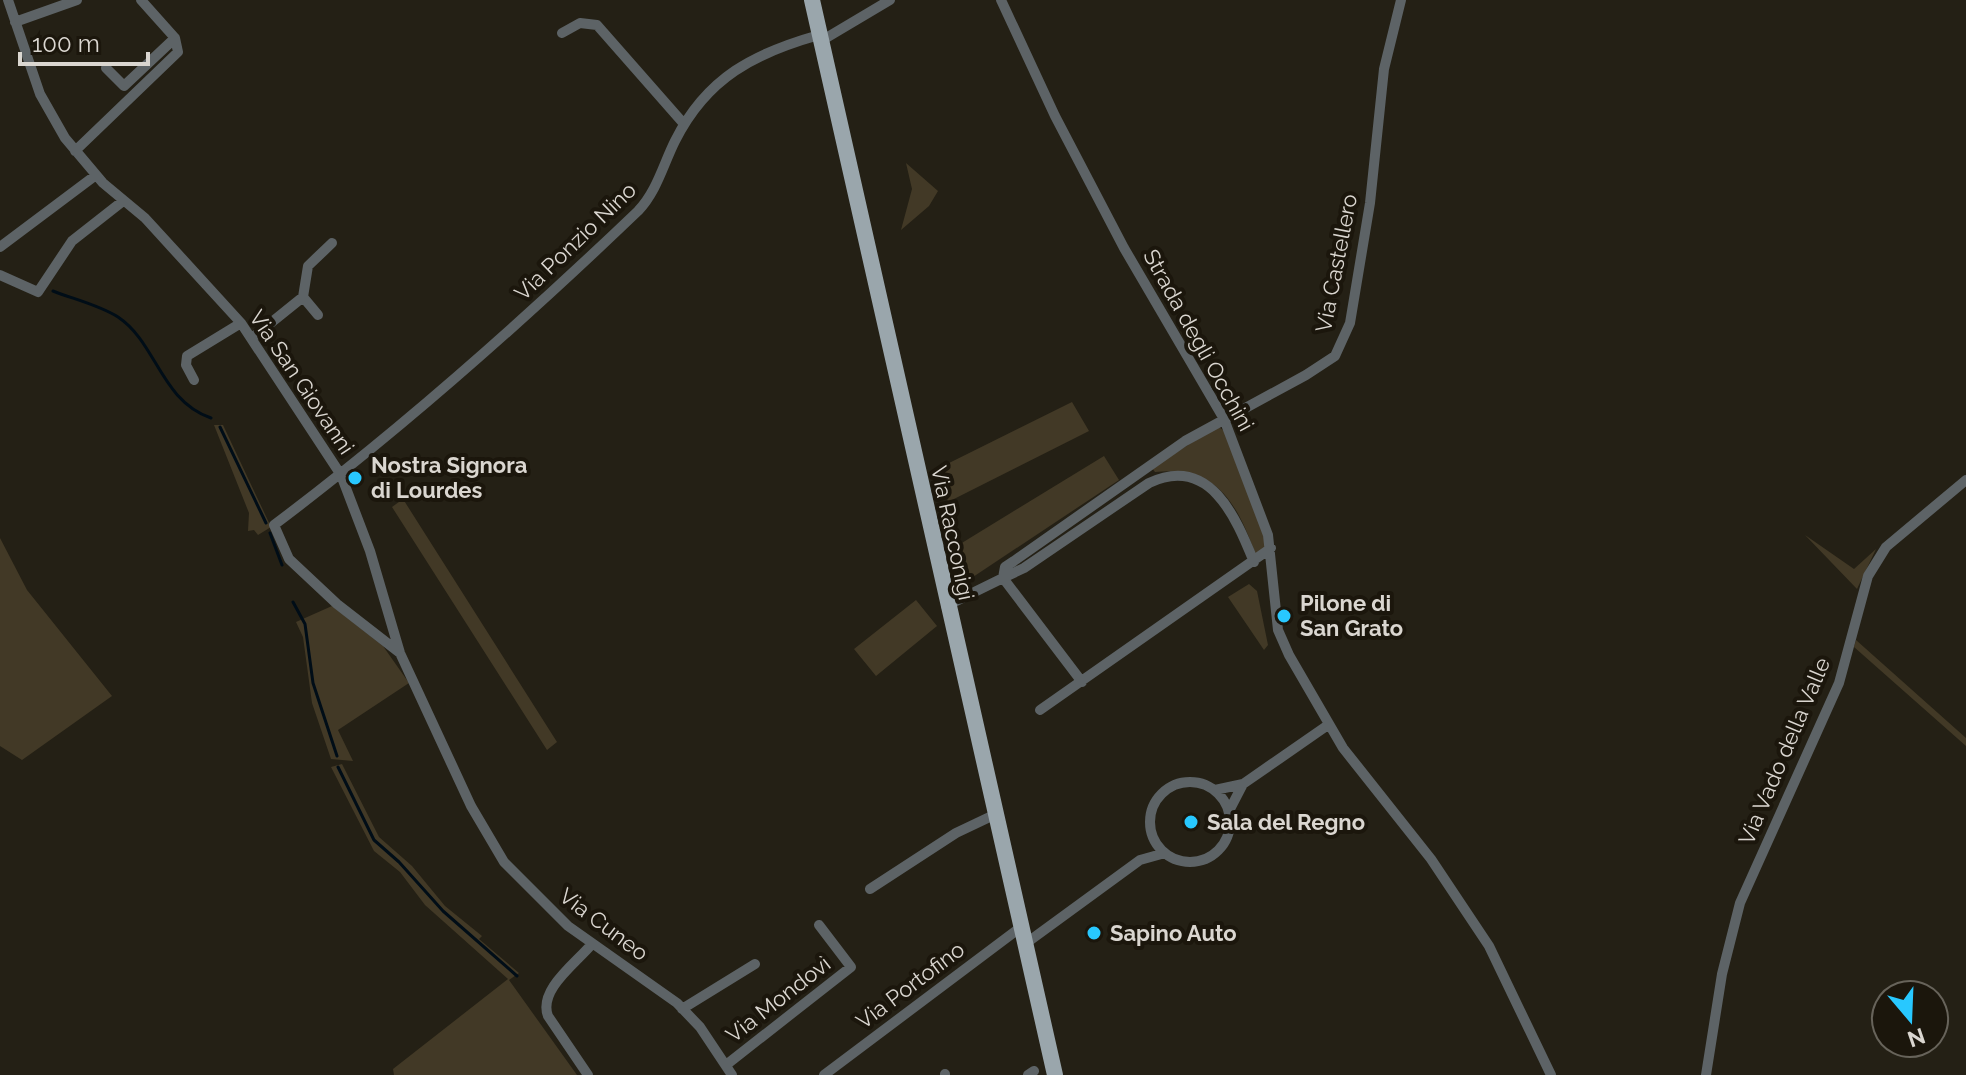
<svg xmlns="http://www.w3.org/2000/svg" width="1966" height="1075" font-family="Raleway,sans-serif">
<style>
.green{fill:#423926}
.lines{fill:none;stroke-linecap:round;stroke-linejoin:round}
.stream{stroke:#000d17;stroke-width:3}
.minor{stroke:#5d6366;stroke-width:10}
.primary{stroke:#9aa6ac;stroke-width:16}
.poi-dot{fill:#28c8ff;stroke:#1b160c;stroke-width:3}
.labels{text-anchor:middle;stroke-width:8;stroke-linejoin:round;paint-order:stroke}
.street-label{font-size:22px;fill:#dad6d0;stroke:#1b160c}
.poi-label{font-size:22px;font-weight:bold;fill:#dad6d0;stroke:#1b160c;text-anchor:start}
</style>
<rect width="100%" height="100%" fill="#242015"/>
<path class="green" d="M906 163 938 191 929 206 901 230 912 189Z
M1072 402 1089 431 948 502 939 468Z
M214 425H223L271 527 258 535 254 530 248 531 249 513Z
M1218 426 1224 431 1263 531 1266 547 1256 555C1237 504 1218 465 1155 472L1152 468Z
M1104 456 1119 480 964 583 952 549Z
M403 499 557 742 547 750 392 507Z
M1805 535 1854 569 1876 549 1857 589Z
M0 538 27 590 112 696 22 760 0 746Z
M1249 584 1257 591 1268 645 1264 650 1228 597Z
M916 600 937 626 876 676 854 649Z
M332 606 383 646 409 683 338 730 353 761 331 759 312 703 303 637 296 622Z
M1856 640 1966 738V746L1854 647Z
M342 764 379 837 412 866 445 906 482 936 479 939 519 973 509 980 577 1075H394L393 1069 508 979 425 905 400 872 374 851 331 767Z"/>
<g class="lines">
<path class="stream" d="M53 291C73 299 99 305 118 317 157 343 160 400 211 418
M220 427 266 523
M270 533 282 565
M293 602 305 624 313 683 337 756
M338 767 374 840 399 862 443 911 517 976"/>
<path class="minor" d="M8 0 40 94 65 138 103 183 145 218 241 323 341 475 370 551 400 653 471 806 504 862 568 926 677 1003 700 1027 732 1075
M1001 0 1055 116 1124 248 1224 419 1268 535 1278 630 1289 655 1343 748 1431 859 1489 946 1551 1075
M15 22 77 0
M562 33 580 23 597 25 684 124
M821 41 890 0
M106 68 124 86 175 38 141 0
M75 151 178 52 175 38
M0 247 96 175
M0 275 38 292 72 241 123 201
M318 315 303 297 308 266 332 243
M252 338 303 297
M194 380 186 365 187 356 241 323
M946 606 1003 578 1005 567 1014 561 1185 441 1306 375 1335 356 1350 323 1370 203 1384 69 1401 0
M400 653 337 604 289 559 274 525C403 428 522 322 638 211 657 191 663 165 675 141 707 77 755 53 819 35
M1082 682 1003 578 1024 568 1149 483C1210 454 1236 518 1254 562
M1040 710 1271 548
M1150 822a40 40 0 1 1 80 0a40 40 0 1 1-80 0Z
M1215 790 1243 784 1328 725
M1229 811 1243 784
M870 889 956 833 996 814
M1025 944 1140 860 1165 853
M682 1009 755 964
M726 1065 851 967 819 925
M945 1074V1075
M588 1075 548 1016C538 990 576 963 591 945
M824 1075 1021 927
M1028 1075 1034 1071
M1706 1075 1722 974 1740 903 1839 683 1868 576 1886 547 1966 480"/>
<path class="primary" d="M812 0 1055 1075"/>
</g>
<g class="poi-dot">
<circle cx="355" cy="478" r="8"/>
<circle cx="1284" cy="616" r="8"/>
<circle cx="1191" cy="822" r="8"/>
<circle cx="1094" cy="933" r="8"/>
</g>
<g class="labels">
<g class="street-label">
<text transform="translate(575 241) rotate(-44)" y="8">Via Ponzio Nino</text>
<text transform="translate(1336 263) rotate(-79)" y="8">Via Castellero</text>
<text transform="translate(1199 340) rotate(61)" y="8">Strada degli Occhini</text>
<text transform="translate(302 382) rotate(56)" y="8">Via San Giovanni</text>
<text transform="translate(953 533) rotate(78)" y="8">Via Racconigi</text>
<text transform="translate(1784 751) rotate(-67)" y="8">Via Vado della Valle</text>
<text transform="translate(604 924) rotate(37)" y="8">Via Cuneo</text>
<text transform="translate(910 985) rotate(-37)" y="8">Via Portofino</text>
<text transform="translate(778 999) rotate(-38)" y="8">Via Mondovì</text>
</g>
<g class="poi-label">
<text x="371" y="473">Nostra Signora<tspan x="371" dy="25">di Lourdes</tspan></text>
<text x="1300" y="611">Pilone di<tspan x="1300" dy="25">San Grato</tspan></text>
<text x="1207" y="830">Sala del Regno</text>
<text x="1110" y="941">Sapino Auto</text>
</g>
</g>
<g transform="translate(1910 1019) rotate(161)"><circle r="38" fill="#1b160c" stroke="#67635a" stroke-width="2"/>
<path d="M0-6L14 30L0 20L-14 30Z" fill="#28c8ff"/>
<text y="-12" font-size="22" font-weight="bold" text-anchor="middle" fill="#dad6d0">N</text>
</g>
<path d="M20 52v12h128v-12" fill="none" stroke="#dad6d0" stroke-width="4"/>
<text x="32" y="52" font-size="24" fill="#dad6d0" stroke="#1b160c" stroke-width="6" paint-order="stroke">100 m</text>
</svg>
